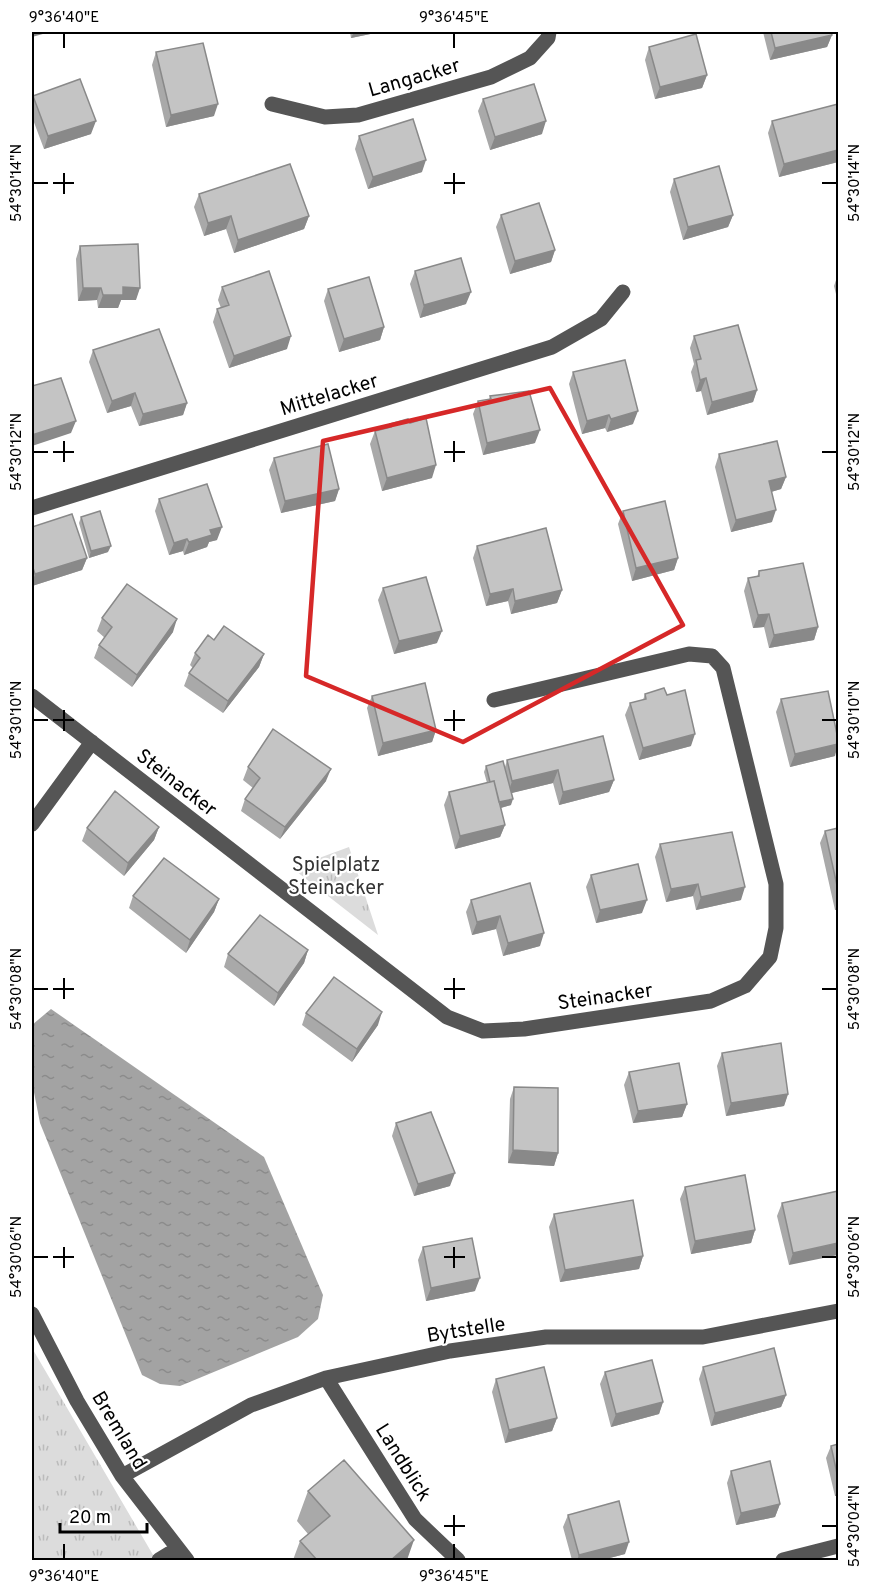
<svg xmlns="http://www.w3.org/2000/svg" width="870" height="1592" font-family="Overpass,sans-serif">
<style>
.grass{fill:url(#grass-tufts)}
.water{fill:url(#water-ripples)}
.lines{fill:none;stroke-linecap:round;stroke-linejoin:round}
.minor{stroke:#555;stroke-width:15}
.wall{fill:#a9a9a9}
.shaded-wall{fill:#898989}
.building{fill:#c4c4c4;stroke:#898989;stroke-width:1.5}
.marked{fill:none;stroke:#d62828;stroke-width:4.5;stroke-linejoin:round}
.ticks{fill:none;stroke:#000;stroke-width:2}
.labels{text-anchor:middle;stroke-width:4.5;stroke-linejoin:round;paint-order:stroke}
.street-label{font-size:20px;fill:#000;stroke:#fff}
.park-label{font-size:20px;fill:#333;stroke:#fff}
.neatline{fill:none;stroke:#000;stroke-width:2}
.ticks-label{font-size:15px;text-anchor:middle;fill:#000}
</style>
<defs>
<pattern id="grass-tufts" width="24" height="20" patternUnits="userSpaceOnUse" patternTransform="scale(1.5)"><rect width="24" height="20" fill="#dcdcdc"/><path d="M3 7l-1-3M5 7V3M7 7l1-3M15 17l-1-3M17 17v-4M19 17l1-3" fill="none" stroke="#bbb"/></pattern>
<pattern id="water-ripples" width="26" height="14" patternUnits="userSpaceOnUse" patternTransform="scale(1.5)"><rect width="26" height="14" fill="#a3a3a3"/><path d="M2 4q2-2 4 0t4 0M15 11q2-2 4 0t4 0" fill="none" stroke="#8b8b8b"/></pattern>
</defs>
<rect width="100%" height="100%" fill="#fff"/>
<path class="grass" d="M349 847 378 935 292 868Z
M32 1348 156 1560H32Z"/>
<path class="water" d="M51 1009 264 1157 323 1295 318 1319 298 1337 180 1386 160 1384 142 1375 40 1123 32 1082V1025Z"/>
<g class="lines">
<path class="minor" d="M272 104 325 117 358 115 491 77 530 58 548 38 549 32
M32 508 552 347 601 319 623 292
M32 696 447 1017 483 1031 524 1029 711 1001 745 986 770 957 776 928V884L723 668 712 656 689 654 494 700
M32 824 92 742
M32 1314 77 1401 122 1476 187 1560
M326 1378 415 1519 458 1560
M122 1476 251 1405 326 1378 450 1351 546 1337H703L838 1311
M159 1560 177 1549
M783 1560 838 1546"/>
</g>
<path class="wall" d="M350 32H380L351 38Z
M763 32H831L832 35 827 47 770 60Z
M649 47 707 75 702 88 655 99 645 60Z
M156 52 214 116 166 127 152 65Z
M33 96 91 134 44 149 32 117V100Z
M483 99 542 134 490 150 478 111Z
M838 104V162L779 177 768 133 772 121Z
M359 136 422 172 368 189 355 149Z
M674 179 733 215 728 227 683 240 670 192Z
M199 194 309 216 304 229 234 253 226 229 204 236 194 207Z
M501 215 555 250 551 262 510 274 496 227Z
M80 246 136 300H121L118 308H98L97 300 78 301 76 259Z
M415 271 466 304 420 318 410 284Z
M838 274V302L834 286Z
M222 287 287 349 229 368 213 322 217 309 221 308 218 300Z
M328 289 384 327 380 340 339 352 324 301Z
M694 336 757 390 753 402 707 415 701 391 696 392 691 372 694 364 690 348Z
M93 350 187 403 183 415 139 426 131 406 107 413 89 362Z
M573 372 633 424 607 432 605 428 582 434 569 384Z
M490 396 535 443 483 455 473 414 478 401 489 400Z
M390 424 432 478 382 491 370 444 375 431 388 428Z
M719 454 786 477 781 489 771 492 772 522 731 532 715 467Z
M274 458 339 489 335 501 281 513 269 470Z
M159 499 217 540 209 542 207 547 184 555 183 551 169 555 155 511Z
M623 511 678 558 674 570 632 581 618 524Z
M81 517 108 552 89 558 79 523Z
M32 527 87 558 82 570 32 586Z
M477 546 562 590 557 603 511 614 508 601 486 606 473 558Z
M759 571 818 627 814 640 769 648 764 627 753 628 744 591 748 578 757 577Z
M383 588 437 643 394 654 378 600Z
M102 618 173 632 132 687 94 658 99 645 105 638 97 631Z
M195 653 264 654 259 667 223 713 184 686 189 673 193 668 190 665Z
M645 694 667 695 691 746 639 760 625 715 630 703 643 700Z
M372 696 436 730 432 742 378 756 367 708Z
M781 699 835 756 790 767 776 712Z
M507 760 614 780 609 792 559 805 553 783 511 793V805L501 808 505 825 500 837 455 849 444 805 449 792 487 783 484 772 486 766 505 767Z
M248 767 326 781 280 839 241 811 245 799 253 788 243 780Z
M159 827 154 840 124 876 82 841 87 828Z
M838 828V909L835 910 820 843 825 831Z
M660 844 741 900 696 910 693 896 666 902 655 857Z
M591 875 642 913 596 923 586 887Z
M530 883 540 946 503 956 496 929 472 935 466 912 471 900Z
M133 896 219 899 214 912 186 953 129 908Z
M308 950 304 963 274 1006 224 967 228 954Z
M306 1013 378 1025 352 1062 302 1025Z
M722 1053 788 1094 784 1106 726 1116 717 1066Z
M629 1072 687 1104 682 1117 633 1123 624 1085Z
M514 1087 558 1153 554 1166 508 1163 510 1099Z
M396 1123 450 1186 414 1196 392 1136Z
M685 1187 755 1230 751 1243 691 1254 680 1199Z
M838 1191 789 1265 777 1216 782 1203Z
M554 1214 643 1256 639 1269 560 1282 549 1227Z
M423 1247 475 1291 426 1301 418 1260Z
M703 1367 786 1395 781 1407 711 1426 699 1379Z
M605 1372 663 1402 659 1414 611 1427 600 1384Z
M496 1379 557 1418 552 1431 505 1443 492 1392Z
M838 1444V1496H835L826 1458 831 1446Z
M731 1471 780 1504 775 1517 736 1525 727 1483Z
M308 1491 407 1560H293L300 1541 308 1534 297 1521Z
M568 1515 625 1554 602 1560H572L563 1527Z"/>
<path class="shaded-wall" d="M32 32H50L32 37Z
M354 32H380L351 38Z
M832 35 827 47 770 60 775 48Z
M707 75 702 88 655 99 660 87Z
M218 104 214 116 166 127 171 115Z
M96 121 91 134 44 149 48 136Z
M546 121 542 134 490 150 495 137Z
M838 150V162L779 177 784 164Z
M426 160 422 172 368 189 373 177Z
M733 215 728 227 683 240 688 227Z
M231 216 226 229 204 236 208 223Z
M309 216 304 229 234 253 238 240Z
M555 250 551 262 510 274 515 261Z
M123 287 140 288 136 300H121L118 308H98L103 295Z
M83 288H101L97 300 78 301Z
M471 292 466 304 420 318 424 305Z
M384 327 380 340 339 352 344 339Z
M291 336 287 349 229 368 234 356Z
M706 378 701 391 696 392 700 380Z
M757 390 753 402 707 415 712 402Z
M135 393 131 406 107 413 112 401Z
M187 403 183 415 139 426 143 414Z
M638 411 633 424 607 432 611 419Z
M609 415 605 428 582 434 587 421Z
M76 421 71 433 32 446V435Z
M540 430 535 443 483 455 487 443Z
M436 465 432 478 382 491 387 478Z
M786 477 781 489 764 494 769 481Z
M339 489 335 501 281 513 285 501Z
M776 510 772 522 731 532 736 520Z
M222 527 217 540 209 542 207 547 184 555 189 542 210 530Z
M187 539 183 551 169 555 174 543Z
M111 546 108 552 89 558 91 551Z
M87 558 82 570 32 586V584L35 574Z
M678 558 674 570 632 581 636 568Z
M513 589 508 601 486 606 490 594Z
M562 590 557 603 511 614 515 601Z
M769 614 764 627 753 628 758 615Z
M177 619 173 632 132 687 137 675Z
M818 627 814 640 769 648 774 635Z
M442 631 437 643 394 654 399 641Z
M264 654 259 667 223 713 228 701Z
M436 730 432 742 378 756 383 743Z
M695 734 691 746 639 760 643 748Z
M838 744 835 756 790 767 795 754Z
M331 769 326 781 280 839 285 827Z
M558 770 553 783 508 794 512 781Z
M614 780 609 792 559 805 563 792Z
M513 799 511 805 493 810 496 803Z
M505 825 500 837 455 849 460 836Z
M159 827 154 840 124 876 128 863Z
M698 884 693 896 666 902 671 889Z
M745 887 741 900 696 910 701 897Z
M219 899 214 912 186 953 190 940Z
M647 900 642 913 596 923 600 910Z
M838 901V909L835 910Z
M500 916 496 929 472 935 477 922Z
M544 933 540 946 503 956 508 943Z
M308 950 304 963 274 1006 278 993Z
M382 1012 378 1025 352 1062 357 1049Z
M788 1094 784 1106 726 1116 731 1103Z
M687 1104 682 1117 633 1123 638 1111Z
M513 1150 558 1153 554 1166 508 1163Z
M455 1173 450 1186 414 1196 418 1184Z
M755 1230 751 1243 691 1254 695 1241Z
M838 1243V1255L789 1265 793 1253Z
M643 1256 639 1269 560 1282 565 1270Z
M480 1278 475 1291 426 1301 431 1288Z
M786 1395 781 1407 711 1426 715 1413Z
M663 1402 659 1414 611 1427 616 1414Z
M557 1418 552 1431 505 1443 509 1430Z
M838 1487V1496H835Z
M780 1504 775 1517 736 1525 741 1513Z
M414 1540 407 1560H391Z
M629 1542 625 1554 602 1560H577L579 1555Z"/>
<path class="building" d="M771 32H831L832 35 775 48Z
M696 34 707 75 660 87 649 47Z
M203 43 218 104 171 115 156 52Z
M80 79 96 121 48 136 33 96Z
M534 84 546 121 495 137 483 99Z
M838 104V150L784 164 772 121Z
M413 119 426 160 373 177 359 136Z
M290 164 309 216 238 240 231 216 208 223 199 194Z
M719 166 733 215 688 227 674 179Z
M539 203 555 250 515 261 501 215Z
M138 244 140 288 123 287V295H103L101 288H83L80 246Z
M461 258 471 292 424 305 415 271Z
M269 271 291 336 234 356 217 309 229 305 222 287Z
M369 277 384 327 344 339 328 289Z
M738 325 757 390 712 402 706 378 700 380 696 360 701 359 694 336Z
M159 329 187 403 143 414 135 393 112 401 93 350Z
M625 360 638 411 611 419 609 415 587 421 573 372Z
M61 378 76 421 32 435V386Z
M529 391 540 430 487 443 478 401 491 399 490 396Z
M426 418 436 465 387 478 375 431 391 427 390 424 408 419 410 423Z
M777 441 786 477 769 481 776 510 736 520 719 454Z
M328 444 339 489 285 501 274 458Z
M207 484 222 527 210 530 212 535 189 542 187 539 174 543 159 499Z
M665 501 678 558 636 568 623 511Z
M100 511 111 546 91 551 81 517Z
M72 514 87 558 35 574 32 565V527Z
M546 528 562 590 515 601 513 589 490 594 477 546Z
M803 563 818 627 774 635 769 614 758 615 748 578 759 576V571Z
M426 577 442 631 399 641 383 588Z
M127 584 177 619 137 675 99 645 112 627 102 618Z
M224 626 264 654 228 701 189 673 200 658 195 653 208 635 214 640Z
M425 683 436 730 383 743 372 696Z
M664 688 667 695 685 690 695 734 643 748 630 703 646 699 645 694Z
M828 691 838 739V744L795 754 781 699Z
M273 729 331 769 285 827 245 799 260 778 248 767Z
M603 736 614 780 563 792 558 770 512 781 507 760Z
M503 761 513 799 499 802 494 781 490 782 486 766Z
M494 781 505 825 460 836 449 792Z
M115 791 159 827 128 863 87 828Z
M838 828V890L825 831Z
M732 832 745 887 701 897 698 884 671 889 660 844Z
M164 858 219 899 190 940 133 896Z
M638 864 647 900 600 910 591 875Z
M530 883 544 933 508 943 500 916 477 922 471 900Z
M260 915 308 950 278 993 228 954Z
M334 977 382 1012 357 1049 306 1013Z
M781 1043 788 1094 731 1103 722 1053Z
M679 1063 687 1104 638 1111 629 1072Z
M514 1087 558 1088V1153L513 1150Z
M431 1112 455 1173 418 1184 396 1123Z
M745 1175 755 1230 695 1241 685 1187Z
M838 1191V1243L793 1253 782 1203Z
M633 1200 643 1256 565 1270 554 1214Z
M472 1238 480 1278 431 1288 423 1247Z
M774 1348 786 1395 715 1413 703 1367Z
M652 1360 663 1402 616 1414 605 1372Z
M544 1367 557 1418 509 1430 496 1379Z
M838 1444V1478L831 1446Z
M344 1460 414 1540 391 1560H317L300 1541 330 1516 308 1491Z
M770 1461 780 1504 741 1513 731 1471Z
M619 1501 629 1542 579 1555 568 1515Z"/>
<path class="marked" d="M550 388 683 625 463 742 306 676 323 441Z"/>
<path class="ticks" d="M64 33V48M454 33V48M64 173V194M454 173V194M33 183H48M53 183H74M444 183H465M822 183H837M64 441V462M454 441V462M33 452H48M53 452H74M444 452H465M822 452H837M64 710V731M454 710V731M33 720H48M53 720H74M444 720H465M822 720H837M64 978V999M454 978V999M33 989H48M53 989H74M444 989H465M822 989H837M64 1247V1268M454 1247V1268M33 1257H48M53 1257H74M444 1257H465M822 1257H837M454 1515V1536M444 1526H465M822 1526H837M64 1544V1559M454 1544V1559"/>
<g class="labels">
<g class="street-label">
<text transform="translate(414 77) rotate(-16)" y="7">Langacker</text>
<text transform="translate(329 394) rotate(-17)" y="7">Mittelacker</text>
<text transform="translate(177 782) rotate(38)" y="7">Steinacker</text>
<text transform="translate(605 996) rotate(-8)" y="7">Steinacker</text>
<text transform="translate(466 1329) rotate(-9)" y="7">Bytstelle</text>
<text transform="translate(120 1430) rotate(59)" y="7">Bremland</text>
<text transform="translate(404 1462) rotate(58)" y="7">Landblick</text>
</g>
<g class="park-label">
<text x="336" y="871">Spielplatz<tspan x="336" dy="23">Steinacker</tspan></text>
</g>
</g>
<rect width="870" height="1592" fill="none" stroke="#ffffff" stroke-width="66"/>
<path d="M60 1523v9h87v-9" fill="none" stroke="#000000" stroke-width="3"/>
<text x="69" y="1523" font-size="18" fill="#000000" stroke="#ffffff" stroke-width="4.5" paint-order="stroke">20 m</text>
<rect x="33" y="33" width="804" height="1526" class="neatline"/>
<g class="ticks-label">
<text x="64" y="22">9°36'40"E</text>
<text x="454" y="22">9°36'45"E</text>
<text transform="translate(16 183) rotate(-90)" y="5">54°30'14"N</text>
<text transform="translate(854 183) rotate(-90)" y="5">54°30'14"N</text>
<text transform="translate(16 452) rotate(-90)" y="5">54°30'12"N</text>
<text transform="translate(854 452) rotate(-90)" y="5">54°30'12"N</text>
<text transform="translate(16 720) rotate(-90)" y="5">54°30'10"N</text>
<text transform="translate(854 720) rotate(-90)" y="5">54°30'10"N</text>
<text transform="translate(16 989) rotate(-90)" y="5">54°30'08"N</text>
<text transform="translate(854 989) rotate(-90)" y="5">54°30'08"N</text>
<text transform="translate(16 1257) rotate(-90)" y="5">54°30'06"N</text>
<text transform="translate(854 1257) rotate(-90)" y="5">54°30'06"N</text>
<text transform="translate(854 1526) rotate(-90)" y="5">54°30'04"N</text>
<text x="64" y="1581">9°36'40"E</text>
<text x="454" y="1581">9°36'45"E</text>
</g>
</svg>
